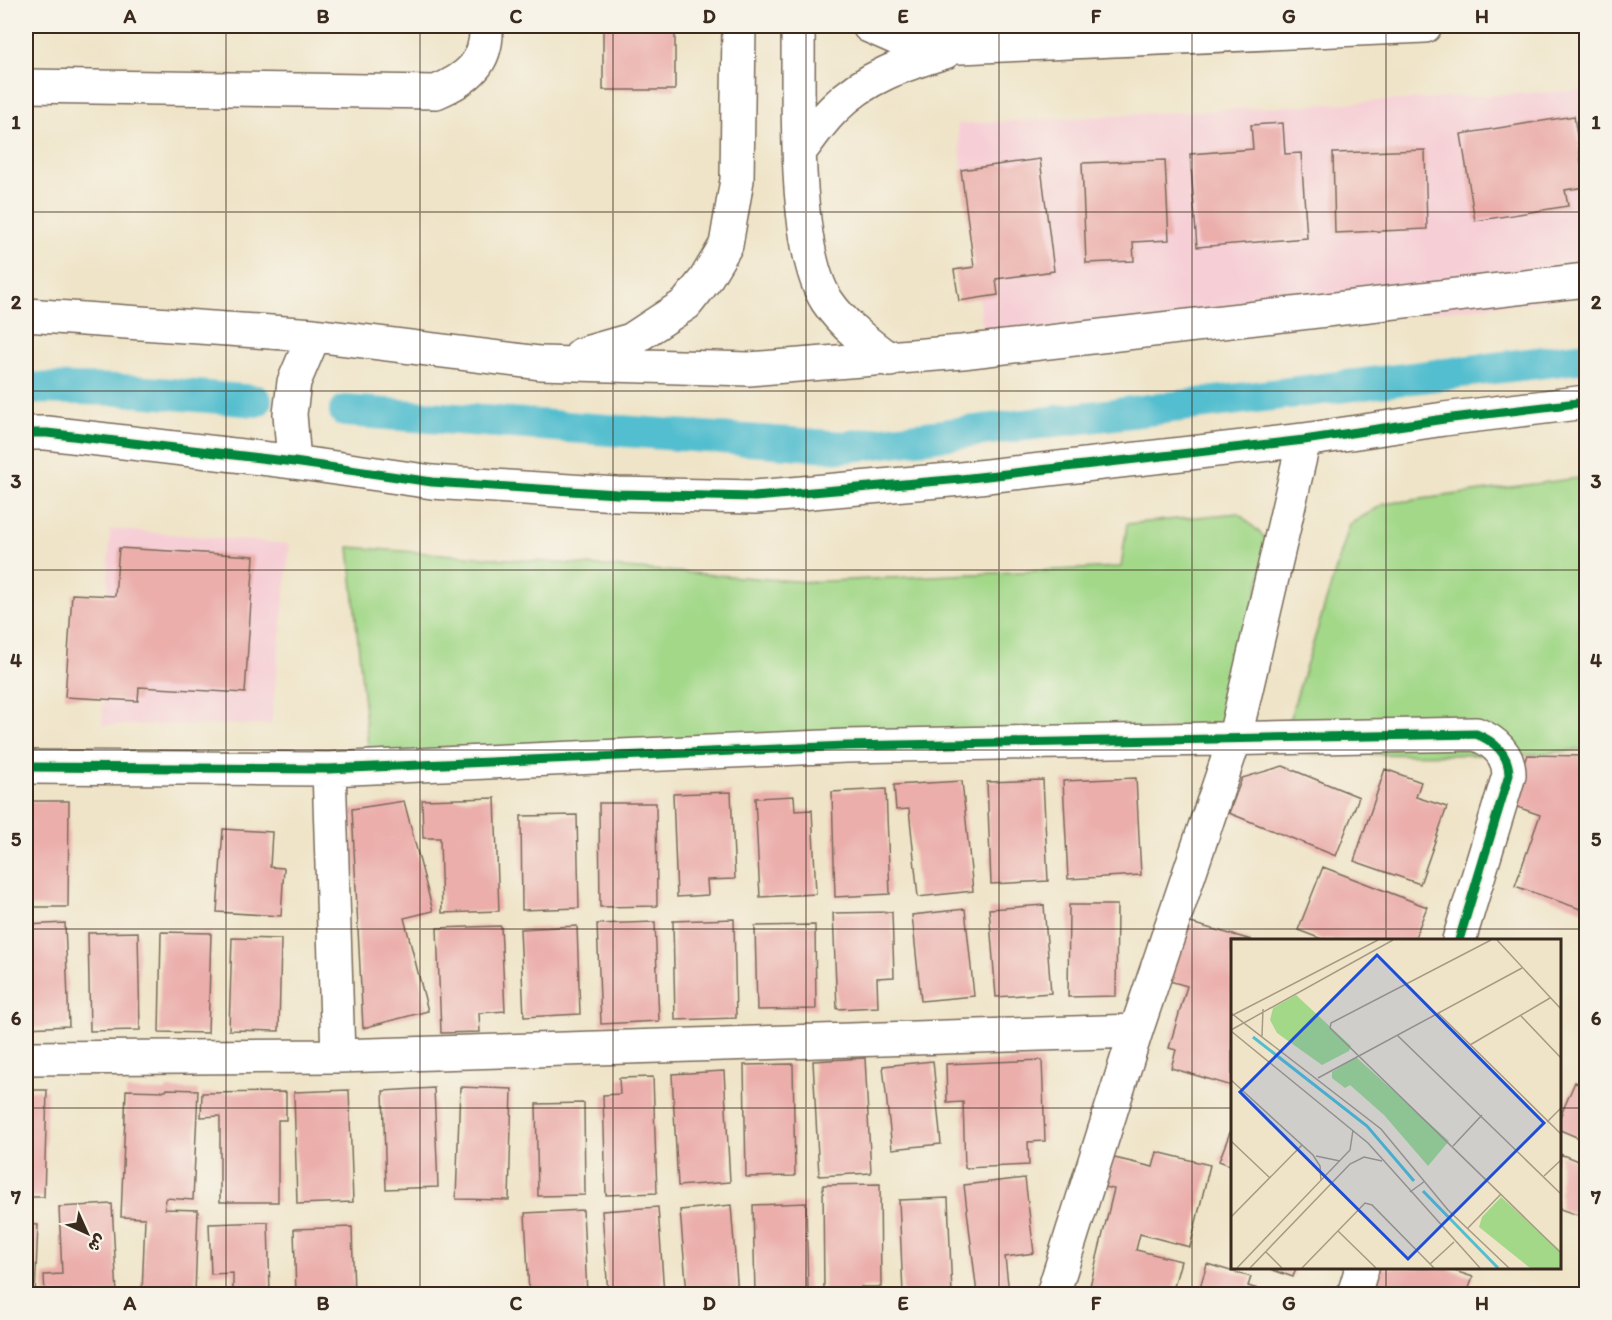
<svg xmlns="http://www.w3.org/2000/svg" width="1612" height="1320" font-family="Itim,'Playpen Sans Arabic',sans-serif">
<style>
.built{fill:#f6cfd6}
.green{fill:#a3d889;stroke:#6f8154;stroke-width:1.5}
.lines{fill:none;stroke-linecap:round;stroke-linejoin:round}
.canal{stroke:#53becf;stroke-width:32}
.building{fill:#ebaeab}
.minor-casing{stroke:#7a6b5a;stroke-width:36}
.minor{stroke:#fff;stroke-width:33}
.cycleway-casing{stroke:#f7f3e8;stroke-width:13}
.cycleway{stroke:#00873e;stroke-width:9}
.grid{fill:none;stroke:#3b2a1e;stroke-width:1.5;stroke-opacity:0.55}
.inset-river{fill:none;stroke:#53becf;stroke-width:3}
.inset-road{fill:none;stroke:#a79a84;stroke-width:1.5}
.view{fill:#1d4ed8;fill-opacity:0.15;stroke:#1d4ed8;stroke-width:3}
.inset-edge{fill:none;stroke:#3b2a1e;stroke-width:3}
.neatline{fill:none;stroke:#3b2a1e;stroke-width:2}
.grid-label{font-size:20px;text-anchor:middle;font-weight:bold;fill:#3b2a1e}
</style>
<rect width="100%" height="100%" fill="#f7f3e8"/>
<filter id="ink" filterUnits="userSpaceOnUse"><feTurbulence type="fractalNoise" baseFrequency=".0167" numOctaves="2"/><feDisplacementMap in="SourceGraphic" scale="12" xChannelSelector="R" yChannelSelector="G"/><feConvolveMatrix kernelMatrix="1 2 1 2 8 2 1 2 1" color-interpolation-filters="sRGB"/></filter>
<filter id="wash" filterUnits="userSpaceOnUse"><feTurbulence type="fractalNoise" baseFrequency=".008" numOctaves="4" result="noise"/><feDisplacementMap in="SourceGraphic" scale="24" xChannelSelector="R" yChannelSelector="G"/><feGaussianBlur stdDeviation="1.35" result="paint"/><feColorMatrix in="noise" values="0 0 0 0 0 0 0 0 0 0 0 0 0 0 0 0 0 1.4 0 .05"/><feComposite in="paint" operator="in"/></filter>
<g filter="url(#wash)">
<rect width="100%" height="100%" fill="#efe4c8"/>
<path class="built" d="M1586 90V296L986 360 957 124Z
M110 529 290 544 271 725H102Z"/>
<path class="green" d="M1586 477V749L1527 755 1304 754 1288 724 1350 524 1384 504Z
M1238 513 1270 542 1222 726 370 767 349 547 808 582 1121 567 1127 524Z"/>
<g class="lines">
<path class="canal" d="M26 388 123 390 256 401
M345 411 843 447 1586 357"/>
</g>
<g id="blocks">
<path class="building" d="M603 26H675V90H603Z
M1574 116 1585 187 1565 190 1568 206 1475 221 1461 134Z
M1283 123 1285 154 1301 153 1307 238 1197 247 1190 154 1253 149 1251 125Z
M1425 150 1427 229 1335 233 1333 153Z
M1040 159 1054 271 996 279 998 295 959 301 954 270 974 267 961 170Z
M1165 160 1169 240 1133 242 1134 261 1086 263 1082 163Z
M119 548 254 556 245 693 139 687 138 701 65 697 72 594 115 596Z
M1527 755 1586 756V911L1515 886 1540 815 1509 804Z
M1283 766 1359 797 1336 856 1229 813 1242 778Z
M1385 769 1421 782 1416 797 1447 807 1420 884 1354 861Z
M1136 778 1141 875 1068 879 1063 781Z
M1043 780 1048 881 991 884 987 782Z
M962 781 973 891 918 897 909 809 896 810 894 785Z
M886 789 890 894 835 897 832 792Z
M731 792 735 879 707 880 708 895 677 897 673 794Z
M794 796 795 811 812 810 816 894 760 897 755 798Z
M495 798 499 911 442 913 440 838H423L422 800Z
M26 801H69L68 907H26Z
M404 801 433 911 404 918 428 1011 363 1028 352 809Z
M599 803H656L657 906 600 907Z
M577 815 579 908 522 910 521 816Z
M223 829 272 832 270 867 284 868 281 916 217 912Z
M1323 867 1427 907 1414 940H1324L1298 930Z
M1044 905 1051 993 996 997 989 909Z
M1069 905H1117L1116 996 1068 997Z
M965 909 974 996 921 1001 912 915Z
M892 912 894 977 877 978 878 1007 837 1009 833 913Z
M734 919 736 1018 675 1020 673 921Z
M1176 919 1252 940H1232V1086L1171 1068 1176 1050 1169 1048 1187 986 1159 978Z
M655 922 659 1021 601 1024 597 924Z
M65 923 69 1026 26 1028V925Z
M815 925 816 1009 757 1010 755 926Z
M501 926 505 1011 479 1013 480 1032 441 1033 437 928Z
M577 926 580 1014 524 1017 520 929Z
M138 932 140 1030 90 1031 88 933Z
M161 932 211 933 208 1033 159 1032Z
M232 938 281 939 279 1031 229 1030Z
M865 1058 871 1173 819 1176 813 1061Z
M1042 1060 1045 1141 1028 1142 1029 1165 965 1168 963 1102 947 1103 946 1064Z
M933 1061 941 1144 892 1149 883 1066Z
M793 1064 795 1176 746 1177 744 1065Z
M724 1071 730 1182 678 1186 672 1074Z
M653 1077 657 1193 606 1195 603 1095 620 1094 619 1078Z
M1575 1082 1586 1087V1141L1560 1130V1117Z
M460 1087 512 1089 509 1200 456 1199Z
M434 1088 438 1187 386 1189 383 1091Z
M167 1089 198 1090 193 1200 166 1198 165 1209 198 1210 195 1294H142L145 1218 121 1217 126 1090 166 1091Z
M26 1090H47L44 1197H26Z
M349 1090 353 1202 297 1204 294 1092Z
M286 1092V1120H278V1202H220V1116L201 1117 202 1093Z
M584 1103 585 1195 538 1196 536 1104Z
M1232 1127V1166L1219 1161Z
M1157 1152 1210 1165 1190 1247 1140 1234 1136 1250 1181 1261 1172 1294H1088L1114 1189 1099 1186 1106 1156 1153 1167Z
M1560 1154 1586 1164V1218L1560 1209Z
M1025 1178 1034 1253 1005 1257 1009 1293 977 1294 964 1185Z
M880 1184 881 1287H861V1294H824L823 1185Z
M948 1198 952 1294H903L899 1200Z
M806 1203 808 1294H755L753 1205Z
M112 1204 117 1294H45L44 1275 62 1274 59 1207Z
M731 1205 738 1294H687L680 1210Z
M658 1207 664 1294H608L602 1211Z
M583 1210 587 1294H529L525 1213Z
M268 1222 270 1294H233V1273L211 1274 209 1224Z
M26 1224 38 1225 35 1294H26Z
M352 1227 354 1294H296L294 1229Z
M1207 1264 1251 1277 1248 1286 1274 1294H1198Z
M1267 1268H1296L1293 1277Z
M1375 1268H1446L1473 1277 1467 1294H1366Z"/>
</g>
</g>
<g filter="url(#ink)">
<use href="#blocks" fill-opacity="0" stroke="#7a6b5a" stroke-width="1.5"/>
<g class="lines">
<g class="minor-casing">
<path id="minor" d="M798 26C799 92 792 248 827 301 843 325 867 343 890 360
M869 26 910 44 961 47 1425 26
M26 86 436 92C467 79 488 63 486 26
M800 151C811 137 822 120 835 108 865 77 905 64 945 52
M26 315 314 335 540 363 749 369 962 352 1586 280
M582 354 631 340 686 304 705 280 726 245 737 180 739 26
M26 433H47L294 462 432 482 617 494 755 497 961 479 1304 440 1444 419 1586 402
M294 462 290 414 294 382 314 335
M26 767 329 769 846 746 1476 734C1494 741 1509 754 1509 775L1459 940
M329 769 338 1056
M26 1058 338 1056 1136 1031
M1053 1294 1136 1031 1234 741 1304 440
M1354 1294 1362 1268"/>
</g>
<use href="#minor" class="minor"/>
<g class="cycleway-casing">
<path id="cycleway" d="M26 433H47L294 462 432 482 617 494 755 497 961 479 1304 440 1444 419 1586 402
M26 767 329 769 846 746 1476 734C1494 741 1509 754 1509 775L1459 940"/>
</g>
<use href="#cycleway" class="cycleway"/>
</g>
</g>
<path class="grid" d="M226 26V1294M420 26V1294M613 26V1294M806 26V1294M999 26V1294M1192 26V1294M1386 26V940M26 212H1586M26 391H1586M26 570H1586M26 750H1586M26 929H1586M26 1108H1232M1560 1108H1586M1386 1268V1294"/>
<g transform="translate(1231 939)">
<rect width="330" height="330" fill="#efe4c8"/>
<path d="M65 56 120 107 118 112 91 126 46 94 39 81 42 69ZM125 118 218 202 197 227 153 176 119 146 114 149 101 139V133ZM270 258 330 312V329H299L248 288 251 278Z" fill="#a3d889"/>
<path class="inset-river" d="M22 98 136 187 183 242M192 252 267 329"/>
<path class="inset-road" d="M260 1 100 84 99 89 330 314M266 1 330 70M0 74 150 190 217 271 278 329M207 74 330 195M0 77 147 1M290 77 330 119M0 91 162 1M0 92 137 204 249 329M166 96 330 255M31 97 32 70M239 106 319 59M87 139 291 29M0 141 82 216 89 227 90 242M316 183 330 169M0 202 39 239M222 207 251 176M85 217 109 222M313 237 330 221M179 253 194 242M0 278 71 206M236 290 270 255M107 292 145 329M35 313 51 329M199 325 223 303M6 329 119 211 122 191M19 329 119 225 133 218 151 222M71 329 134 264 141 266 203 329"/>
<path class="view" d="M146 16 313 184 177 320 9 153Z"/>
<rect width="330" height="330" class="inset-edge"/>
</g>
<rect width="1612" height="1320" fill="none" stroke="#f7f3e8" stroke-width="66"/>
<g transform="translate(87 1233) rotate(135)" stroke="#f7f3e8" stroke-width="4.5" paint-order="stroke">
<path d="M0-4.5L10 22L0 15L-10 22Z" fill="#3b2a1e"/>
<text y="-9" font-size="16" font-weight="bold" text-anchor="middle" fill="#3b2a1e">ش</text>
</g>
<rect x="33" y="33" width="1546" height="1254" class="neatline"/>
<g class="grid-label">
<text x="130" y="23">A</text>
<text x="323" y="23">B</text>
<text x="516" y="23">C</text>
<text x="709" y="23">D</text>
<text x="903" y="23">E</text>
<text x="1096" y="23">F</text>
<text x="1289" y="23">G</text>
<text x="1482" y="23">H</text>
<text x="16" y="129">1</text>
<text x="1596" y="129">1</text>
<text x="16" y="309">2</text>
<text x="1596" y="309">2</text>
<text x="16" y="488">3</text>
<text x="1596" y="488">3</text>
<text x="16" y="667">4</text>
<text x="1596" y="667">4</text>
<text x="16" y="846">5</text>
<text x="1596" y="846">5</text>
<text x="16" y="1025">6</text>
<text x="1596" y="1025">6</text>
<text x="16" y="1204">7</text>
<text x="1596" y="1204">7</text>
<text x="130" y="1310">A</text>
<text x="323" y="1310">B</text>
<text x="516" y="1310">C</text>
<text x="709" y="1310">D</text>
<text x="903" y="1310">E</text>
<text x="1096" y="1310">F</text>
<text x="1289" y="1310">G</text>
<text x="1482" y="1310">H</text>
</g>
</svg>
